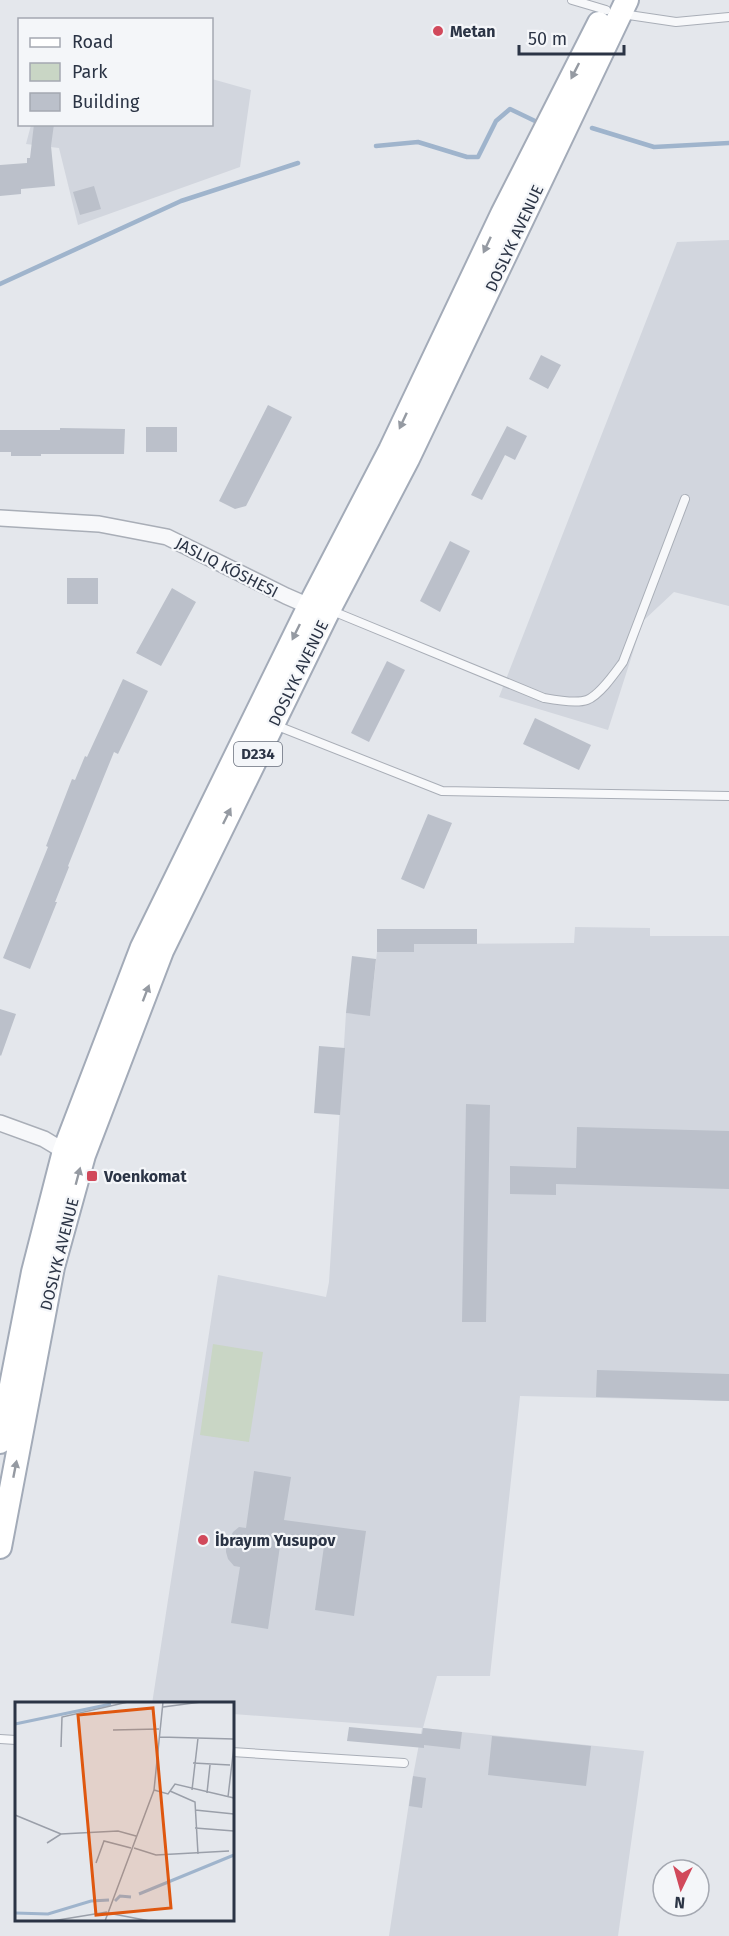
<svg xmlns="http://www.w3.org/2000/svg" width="729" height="1936" font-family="'Fira Sans',sans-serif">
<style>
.built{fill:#d2d6de}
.green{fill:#c9d6c5}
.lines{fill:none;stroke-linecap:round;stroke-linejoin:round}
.stream{stroke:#9fb4cc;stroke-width:4.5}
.building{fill:#bbc0ca}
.lane-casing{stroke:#a9aeb7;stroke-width:10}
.street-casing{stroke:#a9aeb7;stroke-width:18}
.primary-casing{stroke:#a3abb8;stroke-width:26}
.lane{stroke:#f7f8fa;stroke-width:8}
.street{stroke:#f7f8fa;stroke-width:15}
.primary{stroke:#fff;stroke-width:22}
.oneway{fill:#959aa2}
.poi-dot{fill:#d1495b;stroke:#f4f6f9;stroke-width:2}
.labels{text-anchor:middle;stroke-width:4.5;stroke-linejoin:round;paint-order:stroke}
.shield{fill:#f4f6f9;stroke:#676e7b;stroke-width:1.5}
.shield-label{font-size:15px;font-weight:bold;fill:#2b3445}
.poi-label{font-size:16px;font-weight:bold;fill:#2b3445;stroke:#f4f6f9;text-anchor:start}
.street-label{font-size:16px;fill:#2b3445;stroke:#f4f6f9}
.inset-river{fill:none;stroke:#9fb4cc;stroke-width:3}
.inset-road{fill:none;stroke:#9a9fa9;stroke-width:1.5}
.view{fill:#df570f;fill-opacity:0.15;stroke:#df570f;stroke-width:3}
.inset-edge{fill:none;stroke:#2b3445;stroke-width:3}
</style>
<rect width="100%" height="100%" fill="#e4e7ec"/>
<path class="built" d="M212 79 251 90 240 167 78 225 59 148 26 144 31 125 212 124Z
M729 240V606L674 592 643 621 608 730 499 697 677 242Z
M575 927 650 928V936H729V1401L520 1396 490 1676H437L423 1728 644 1751 618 1936H389L413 1776 422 1728 233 1714 232 1704H152L218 1275 326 1297 329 1282 346 1013 370 1015 377 952H413L414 944 574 943Z"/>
<path class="green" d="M213 1344 263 1352 249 1442 200 1435Z"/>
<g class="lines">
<path class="stream" d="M592 128 654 147 729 143
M376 146 418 142 467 157H478L496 121 510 109 535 121
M0 284 181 201 298 163"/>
</g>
<path class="building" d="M34 124H54L51 146 55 186 21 189V194L0 196V165L27 163V158H30Z
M94 186 101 209 80 215 73 192Z
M541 355 561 365 548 389 529 379Z
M268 405 292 417 246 506 235 509 219 501Z
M507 426 527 436 515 460 505 455 482 500 471 495Z
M146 427H177V452H146Z
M60 428 125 429 124 454H41V456H11V452H0V430H60Z
M450 541 470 551 440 612 420 601Z
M67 578H98V604H67Z
M172 588 196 602 161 666 136 653Z
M387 661 405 670 369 742 351 733Z
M123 679 148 691 118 754 114 752 103 779 68 866 69 867 55 902H57L30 969 3 958 48 847 46 846 72 779 75 780 85 756 87 757Z
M535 718 591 745 579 770 523 744Z
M428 814 452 823 424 889 401 879Z
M377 929H477V944H414V952H377Z
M352 956 376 959 370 1016 346 1013Z
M0 1009 16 1014 1 1056 0 1055Z
M319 1046 345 1048 340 1115 314 1113Z
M466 1104 490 1105 486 1322H462Z
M577 1127 729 1131V1189L556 1184V1195L510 1194V1166L576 1168Z
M597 1370 729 1374V1401L596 1397Z
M254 1471 291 1477 284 1520 366 1531 354 1616 315 1610 324 1546 281 1539 268 1629 231 1623 240 1567 234 1566 228 1559 226 1552V1545L233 1532 239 1527 246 1528Z
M349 1727 422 1734 423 1728 462 1732 460 1749 424 1745V1748L347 1741Z
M492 1736 591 1746 586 1786 488 1775Z
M413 1776 426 1778 422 1808 409 1806Z"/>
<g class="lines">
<g class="lane-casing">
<path id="lane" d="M572 0 606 10
M622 14 676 22 729 17
M330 610 544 698C555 700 576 704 587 700 600 695 615 673 623 662L685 499
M275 725 442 791 729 796
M0 1739 16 1740
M232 1752 404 1763"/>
</g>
<g class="street-casing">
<path id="street" d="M0 518 99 524 167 537 286 596 309 606
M0 1123 44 1139 64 1151"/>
</g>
<g class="primary-casing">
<path id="primary" d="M0 1442 33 1272 64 1151 142 947 309 606 390 450 502 214 599 23
M0 1547 53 1267 84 1155 162 951 329 610 408 459 627 0"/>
</g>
<use href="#lane" class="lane"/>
<use href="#street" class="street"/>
<use href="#primary" class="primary"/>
</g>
<defs><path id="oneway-solid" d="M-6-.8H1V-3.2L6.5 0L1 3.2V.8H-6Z" transform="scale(1.5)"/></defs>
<g class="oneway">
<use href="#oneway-solid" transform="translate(575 71) rotate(117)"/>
<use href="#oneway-solid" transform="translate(487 245) rotate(115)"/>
<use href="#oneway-solid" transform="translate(403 421) rotate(115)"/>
<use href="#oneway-solid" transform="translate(296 632) rotate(116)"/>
<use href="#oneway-solid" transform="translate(227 816) rotate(-64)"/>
<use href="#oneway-solid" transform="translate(146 993) rotate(-69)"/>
<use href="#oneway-solid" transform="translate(78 1176) rotate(-75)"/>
<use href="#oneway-solid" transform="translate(15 1469) rotate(-79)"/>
</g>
<g class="poi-dot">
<circle cx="438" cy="31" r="6"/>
<rect x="86" y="1170" width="12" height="12" rx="3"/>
<circle cx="203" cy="1540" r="6"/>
</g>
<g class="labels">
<rect class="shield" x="234" y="742" width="48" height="24" rx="4.5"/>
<g class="shield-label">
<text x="258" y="759">D234</text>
</g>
<g class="poi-label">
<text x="450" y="37">Metan</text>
<text x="104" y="1182">Voenkomat</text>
<text x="215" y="1546">İbrayım Yusupov</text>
</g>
<g class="street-label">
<text transform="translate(514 238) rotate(-65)" y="6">DOSLYK AVENUE</text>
<text transform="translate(227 567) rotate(27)" y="6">JASLIQ KÓSHESI</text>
<text transform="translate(298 673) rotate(-64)" y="6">DOSLYK AVENUE</text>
<text transform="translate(59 1254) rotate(-76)" y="6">DOSLYK AVENUE</text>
</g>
</g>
<g transform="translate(15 1702)">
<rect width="219" height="219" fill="#e4e7ec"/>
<path class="inset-river" d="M0 22 96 2M124 192 219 153M100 199 105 194 116 195M0 211 33 212 76 199 94 198"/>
<path class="inset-road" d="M148 5 186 0M98 28 144 27M145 35 219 37M46 45 47 15 113 0M178 61 215 63M139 88 153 92 160 82 219 96M177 88 183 36M155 89 180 100 183 152M192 91 195 63M213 95 219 44M180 108 219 112M0 113 46 132M180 126 219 129M32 141 46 132 103 129 121 134M119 146 141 153 214 149M81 161 89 139 116 146M93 211 135 219M37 219 92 210M90 219 139 88 148 0"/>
<path class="view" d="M138 6 156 206 81 213 63 13Z"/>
<rect width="219" height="219" class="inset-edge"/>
</g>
<rect x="18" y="18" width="195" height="108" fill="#f4f6f9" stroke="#a4a8b1" stroke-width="1.5"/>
<rect x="30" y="38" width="30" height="9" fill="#ffffff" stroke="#a4a8b1" stroke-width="1.5"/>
<text x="72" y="48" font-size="18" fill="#2b3445">Road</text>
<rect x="30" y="63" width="30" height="18" fill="#c9d6c5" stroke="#a4a8b1" stroke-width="1.5"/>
<text x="72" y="78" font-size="18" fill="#2b3445">Park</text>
<rect x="30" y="93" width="30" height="18" fill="#bbc0ca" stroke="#a4a8b1" stroke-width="1.5"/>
<text x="72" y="108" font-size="18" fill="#2b3445">Building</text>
<g transform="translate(681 1888) rotate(185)"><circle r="28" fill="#f4f6f9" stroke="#a4a8b1" stroke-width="1.5"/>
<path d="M0-4.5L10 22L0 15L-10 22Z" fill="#d1495b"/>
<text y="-9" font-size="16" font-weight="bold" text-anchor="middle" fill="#2b3445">N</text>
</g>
<path d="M519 45v9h105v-9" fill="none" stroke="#2b3445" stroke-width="3"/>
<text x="528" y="45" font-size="18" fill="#2b3445" stroke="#f4f6f9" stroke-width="4.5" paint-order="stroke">50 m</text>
</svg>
